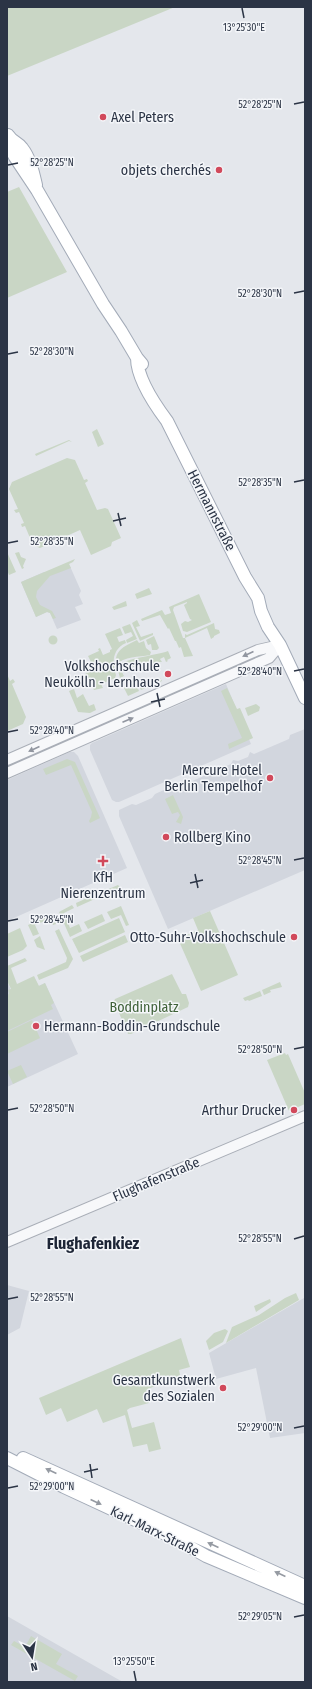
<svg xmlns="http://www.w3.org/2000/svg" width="312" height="1689" font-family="'Fira Sans Condensed',sans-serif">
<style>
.built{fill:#d2d6de}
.green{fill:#c9d6c5}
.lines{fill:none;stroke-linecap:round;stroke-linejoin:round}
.minor-casing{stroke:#a9aeb7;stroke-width:12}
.major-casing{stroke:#a3abb8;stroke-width:14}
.minor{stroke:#f7f8fa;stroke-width:10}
.major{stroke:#fff;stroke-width:12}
.oneway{fill:#9196a0}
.oneway2{fill:#959aa2}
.ticks{fill:none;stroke:#2b3445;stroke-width:1.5}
.poi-dot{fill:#d1495b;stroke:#f4f6f9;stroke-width:1.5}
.labels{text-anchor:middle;stroke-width:3;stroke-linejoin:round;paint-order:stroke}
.poi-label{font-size:14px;fill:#2b3445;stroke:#f4f6f9;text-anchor:end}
.street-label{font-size:14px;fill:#2b3445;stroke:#f4f6f9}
.park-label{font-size:14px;fill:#3f6138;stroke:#f4f6f9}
.quarter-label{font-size:16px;font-weight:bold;fill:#1d2536;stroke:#f4f6f9}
.ticks-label{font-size:10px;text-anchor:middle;fill:#2b3445;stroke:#f4f6f9;stroke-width:3;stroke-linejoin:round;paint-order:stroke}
</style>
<rect width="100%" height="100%" fill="#e4e7ec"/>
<path class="built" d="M69 564 81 591 79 595 83 604 75 607 81 620 57 629 50 613 47 612 36 617 21 582 44 572 48 573Z
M226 684 251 744 119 802H116L112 800 90 750V745L92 743Z
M305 729V870L168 929 119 816V810L132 804 136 805 152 798 155 794 177 784 181 786 231 764 233 760 238 761 248 757 250 752 254 754 289 739 290 735Z
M70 752H74L78 756 127 868 7 921V780Z
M7 981 14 997 45 983 78 1054 7 1087Z
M7 1285 29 1291 20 1328 7 1335Z
M304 1298 305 1433 270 1438 256 1368 216 1379 209 1353Z
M7 1616 114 1677 123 1682H7Z"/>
<path class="green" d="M7 7H175L7 76Z
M19 187 67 272 7 298V192Z
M97 429 104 444 98 447 92 432Z
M69 440 72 442 69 441 36 456 35 454Z
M67 458 75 460 84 480 87 479 88 481 85 483 97 510 105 508 108 509 121 538 112 542 111 546 91 555 80 530 40 548 33 545 25 526 22 527 21 524 24 523 19 512 16 513 14 510 18 509 9 489 12 482Z
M7 552 16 572 9 575 7 570Z
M19 552 21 557 26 559 23 566 24 568 22 569 15 553Z
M75 559 73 562 69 564 71 568 50 576 37 591 36 597 40 605 52 611 56 618 53 619 50 613 47 612 36 617 21 582Z
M149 588 152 594 137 599 135 594Z
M199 594 211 622 187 632 183 631 181 624 185 621 188 622 192 620 190 619 184 605 187 603V602L174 607 173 610 183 638H185L193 656 184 657 181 647 179 648 176 641H175L169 628 168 629 160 615 142 621 141 619 162 610 165 615 171 613 169 607Z
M126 601 127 606 114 610 112 607Z
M137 620 140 626 136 627 141 637 153 633V635L140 641 132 623Z
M214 623 215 629 219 630 220 633 214 636V637L211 639 207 628 185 638V634L187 635Z
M130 624 137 639 127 643 126 640 133 636 131 632 125 634 122 627Z
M120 628 123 635 117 637 119 642 125 640 126 643C112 649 112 663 116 675L115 678 101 684 103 688 94 690 85 674 89 672 88 668 93 666 88 656 99 651 98 649 100 648 103 655 110 652V650L112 649 105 634Z
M48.5 640a4.5 4.5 0 1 1 9 0a4.5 4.5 0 1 1-9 0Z
M154 636 159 648 157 650H152L151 644 148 645 146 640Z
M137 640 139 643 144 641 146 648 151 652 150 655C139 657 124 656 116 665 114 650 125 646 137 640Z
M168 651 171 658 167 660 168 661 166 662 164 657 160 659 162 662H159L148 667 147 665 136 668 135 666 133 667 132 665 127 667 128 669 121 670 124 676 120 678 117 667C123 658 155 656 168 651Z
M223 671 224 673 91 731 90 729Z
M7 674 10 681 13 679 15 682 12 684 26 717 23 724 7 731Z
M160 678 162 681 141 690 139 685 148 681 149 683Z
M135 682 139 691 128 696 124 688Z
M227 688 237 709 240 708 253 738 229 749 228 744 242 738 221 691Z
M74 689 77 698 83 694 89 706 94 704 96 710 90 713 78 712 69 691Z
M256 704 260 707 259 711 248 716 245 708Z
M61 742 62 744 7 768V766Z
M67 759 75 762 100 818 90 823 89 821 91 817 92 812 71 765 46 775 43 769Z
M173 795 183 817 181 824 176 822 180 815 178 812 172 814 165 799Z
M118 885 121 888 100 897 99 893Z
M94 895 97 898 77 907 76 903Z
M72 905 74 908 64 913 70 928 79 924 82 931 70 937 59 912Z
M121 906 129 925 126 926 121 915 111 919 107 912Z
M210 911 238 975 201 991 178 939 198 930 193 918Z
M52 914 56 924 53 925 50 919 35 925 39 934 33 936 28 925Z
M102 914 105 921 88 929 84 922Z
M119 918 125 932 79 953 72 939Z
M20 928 27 946 23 950 7 957V934Z
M59 929 73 959 68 968 39 980 37 975 66 962 67 958 55 931Z
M125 935 128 942 83 962 80 956Z
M40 936 45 950 37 947 34 940Z
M25 958 27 961 11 968 17 984 34 976 39 986 45 983 54 1003 51 1005 53 1009 7 1031V995L9 994 8 990 11 989 7 981V966Z
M172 974 182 994H186L189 1003 188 1007 131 1034H128L114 1001 115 999Z
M280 982 282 987 270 990 271 992 264 995 262 990Z
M260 991 262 996 249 1001 248 1000 245 1001 243 998Z
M32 1020 40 1038 7 1054V1032Z
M285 1053 286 1055 288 1054 305 1093V1104L289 1111 267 1060Z
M21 1065 27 1077 13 1084 7 1071Z
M296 1293 299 1300 226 1343 232 1327 259 1315 285 1298Z
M270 1299 271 1302 256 1312 254 1306Z
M225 1329 228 1331 223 1342 209 1350 206 1341 214 1333Z
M181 1338 190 1367 179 1370 180 1375 146 1390 149 1403 130 1408 127 1410 132 1428 154 1422 161 1449 149 1452 147 1444 133 1447 125 1415 103 1423 97 1409 67 1422 61 1408 46 1415 39 1398Z
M31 1636 62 1654 56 1664 78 1676 75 1681 11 1645 14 1641 25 1647Z"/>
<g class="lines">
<g class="minor-casing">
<path id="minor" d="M7 760 258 650 280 645
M7 773 269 658 280 645
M7 1242 305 1116"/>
</g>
<g class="major-casing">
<path id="major" d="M8 135C12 142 18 142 22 148 30 158 33 172 36 185
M11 141V150L15 157 37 190 103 304 121 331 137 358 142 364
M137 358C137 378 155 405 167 421L245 577 258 598 261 611 268 627 280 645 305 698
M7 1458 64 1487 174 1538 206 1556 305 1598
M23 1458 305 1586"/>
</g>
<use href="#minor" class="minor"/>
<use href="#major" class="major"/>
</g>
<defs><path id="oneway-solid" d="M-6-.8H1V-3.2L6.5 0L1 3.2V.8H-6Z"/></defs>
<g class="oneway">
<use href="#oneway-solid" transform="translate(248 654) rotate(156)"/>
<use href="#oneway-solid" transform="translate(128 720) rotate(-23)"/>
<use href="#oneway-solid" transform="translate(34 749) rotate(156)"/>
</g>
<g class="oneway2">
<use href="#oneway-solid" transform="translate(51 1471) rotate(-155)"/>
<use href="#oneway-solid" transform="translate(96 1502) rotate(25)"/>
<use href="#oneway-solid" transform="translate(213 1545) rotate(-156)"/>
<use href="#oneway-solid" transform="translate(280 1574) rotate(-155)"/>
</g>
<path class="ticks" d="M242 8 244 18M294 104 304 102M8 165 18 163M294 293 304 291M8 354 18 352M294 482 304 480M118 513 121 526M113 521 126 518M8 543 18 541M294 671 304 669M157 693 160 707M151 702 165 699M8 732 18 730M294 860 304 858M195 874 198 888M190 883 203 880M8 921 18 919M294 1049 304 1047M8 1110 18 1108M294 1239 304 1236M8 1299 18 1297M294 1428 304 1426M90 1464 92 1478M84 1472 98 1469M8 1488 18 1486M294 1617 304 1615M134 1671 136 1681"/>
<g class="poi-dot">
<circle cx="103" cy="117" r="4"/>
<circle cx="219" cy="170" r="4"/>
<circle cx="168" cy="674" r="4"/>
<circle cx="270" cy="778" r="4"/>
<circle cx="166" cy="837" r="4"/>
<path d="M101 855h4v4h4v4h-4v4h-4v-4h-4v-4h4z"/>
<circle cx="294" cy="937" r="4"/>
<circle cx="36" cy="1026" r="4"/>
<circle cx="294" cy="1110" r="4"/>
<circle cx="223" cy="1388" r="4"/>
</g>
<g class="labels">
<g class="poi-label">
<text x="111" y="122" text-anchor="start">Axel Peters</text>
<text x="211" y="175">objets cherchés</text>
<text x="160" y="671">Volkshochschule<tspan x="160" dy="16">Neukölln - Lernhaus</tspan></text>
<text x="262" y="775">Mercure Hotel<tspan x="262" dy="16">Berlin Tempelhof</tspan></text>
<text x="174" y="842" text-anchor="start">Rollberg Kino</text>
<text x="103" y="882" text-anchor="middle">KfH<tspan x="103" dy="16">Nierenzentrum</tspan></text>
<text x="286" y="942">Otto-Suhr-Volkshochschule</text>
<text x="44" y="1031" text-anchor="start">Hermann-Boddin-Grundschule</text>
<text x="286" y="1115">Arthur Drucker</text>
<text x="215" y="1385">Gesamtkunstwerk<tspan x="215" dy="16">des Sozialen</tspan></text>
</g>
<g class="street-label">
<text transform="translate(212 510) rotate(63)" y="5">Hermannstraße</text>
<text transform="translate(156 1179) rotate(-23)" y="5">Flughafenstraße</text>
<text transform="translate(155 1531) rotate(26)" y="5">Karl-Marx-Straße</text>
</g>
<g class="park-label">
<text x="144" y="1012">Boddinplatz</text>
</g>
<g class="quarter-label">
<text x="93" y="1249">Flughafenkiez</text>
</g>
</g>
<g class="ticks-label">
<text x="244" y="31">13°25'30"E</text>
<text x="260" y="108">52°28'25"N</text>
<text x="52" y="166">52°28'25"N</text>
<text x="260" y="297">52°28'30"N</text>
<text x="52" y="355">52°28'30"N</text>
<text x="260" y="486">52°28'35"N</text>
<text x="52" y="545">52°28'35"N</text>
<text x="260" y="675">52°28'40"N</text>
<text x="52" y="734">52°28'40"N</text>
<text x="260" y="864">52°28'45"N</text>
<text x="52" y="923">52°28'45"N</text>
<text x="260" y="1053">52°28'50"N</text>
<text x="52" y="1112">52°28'50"N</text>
<text x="260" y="1242">52°28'55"N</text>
<text x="52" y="1301">52°28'55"N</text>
<text x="260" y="1431">52°29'00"N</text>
<text x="52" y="1490">52°29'00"N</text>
<text x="260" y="1620">52°29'05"N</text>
<text x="134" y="1665">13°25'50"E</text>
</g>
<rect width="312" height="1689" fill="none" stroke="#2b3445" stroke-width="16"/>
<g transform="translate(32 1657) rotate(168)" stroke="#f4f6f9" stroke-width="3" paint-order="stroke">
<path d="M0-3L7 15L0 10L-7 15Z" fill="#2b3445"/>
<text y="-6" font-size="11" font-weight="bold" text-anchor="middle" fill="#2b3445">N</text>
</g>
</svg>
